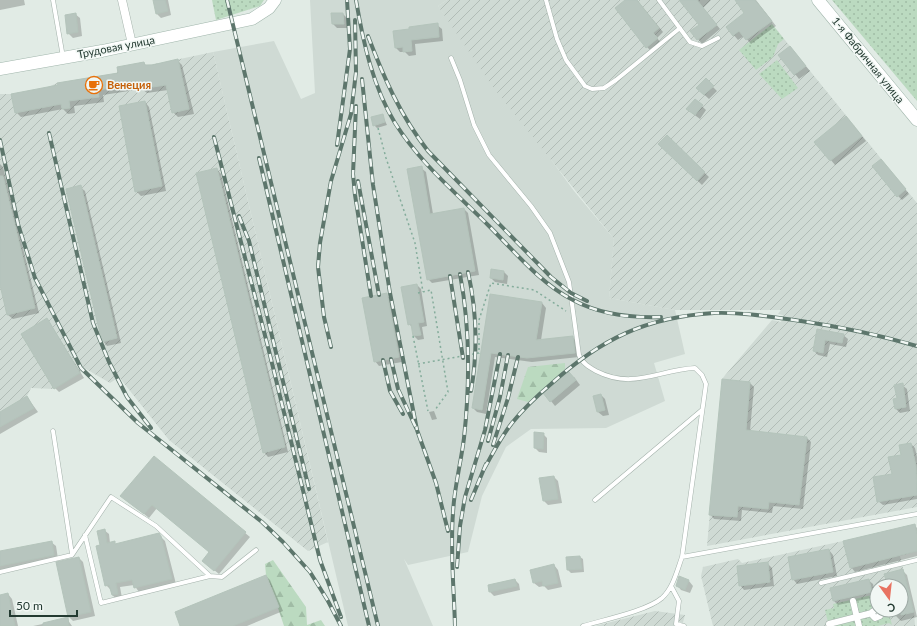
<svg xmlns="http://www.w3.org/2000/svg" width="917" height="626" font-family="Lato,sans-serif">
<style>
.built{fill:#cfdad4}
.industrial{fill:url(#industrial-furrows);fill-rule:evenodd}
.green{fill:url(#green-dots)}
.forest{fill:url(#forest-firs)}
.shadow{fill:#0003}
.building{fill:#b7c5be;stroke:#b4c4bb}
.lines{fill:none;stroke-linecap:round;stroke-linejoin:round}
.service-casing{stroke:#a4b2ab;stroke-width:5}
.pedestrian-casing{stroke:#a4b2ab;stroke-width:7}
.minor-casing{stroke:#a4b2ab;stroke-width:9}
.secondary-casing{stroke:#a1b6ac;stroke-width:13}
.path{stroke:#84ac9b;stroke-width:1.5;stroke-dasharray:2 3;stroke-linecap:butt}
.service{stroke:#fff;stroke-width:4}
.pedestrian{stroke:#fff;stroke-width:6}
.minor{stroke:#fff;stroke-width:8}
.secondary{stroke:#fff;stroke-width:12}
.rail-casing{stroke:#5d766c;stroke-width:4}
.rail{stroke:#f1f7f4;stroke-width:2.5;stroke-dasharray:8;stroke-linecap:butt}
.labels{text-anchor:middle;stroke-width:3;stroke-linejoin:round;paint-order:stroke}
.street-label{font-size:11px;fill:#233a31;stroke:#f1f7f4}
.food-label{font-size:11px;font-weight:bold;fill:#c56008;stroke:#f1f7f4;text-anchor:start}
</style>
<defs>
<pattern id="industrial-furrows" width="10" height="10" patternUnits="userSpaceOnUse"><rect width="10" height="10" fill="#cfdad4"/><path d="M-1 1l2-2M0 10L10 0M9 11l2-2" fill="none" stroke="#b1bcb6"/></pattern>
<pattern id="green-dots" width="8" height="8" patternUnits="userSpaceOnUse"><rect width="8" height="8" fill="#bbdac0"/><path d="M2 2h.1M6 6h.1" fill="none" stroke="#a0bca5" stroke-width="1.8" stroke-linecap="round"/></pattern>
<pattern id="forest-firs" width="22" height="20" patternUnits="userSpaceOnUse"><rect width="22" height="20" fill="#bbdac0"/><path d="M5 1l3.5 6h-7zM16 11l3.5 6h-7z" fill="#a0bca5"/></pattern>
</defs>
<rect width="100%" height="100%" fill="#e1ebe5"/>
<path class="built" d="M310 0H447L438 6 574 191 614 239 609 298 675 310 685 354 654 363 665 401 606 428 531 429 506 447 482 496 468 552 408 565 404 559 433 626H348L213 52 274 41 301 99 315 93Z"/>
<path class="industrial" d="M447 0H755L772 21V24L917 203V507L707 546 722 379 772 320 781 322 783 315 778 314 781 310H675L609 298 614 239 492 86 438 6Z
M213 52 328 542 308 551 169 440 119 377 110 383 86 369 54 389 31 388 27 396 0 424V94H11L48 87 57 83 117 73V67L144 62 145 65 161 63Z
M915 524 917 534V551L900 556 914 612 915 626H713L701 576 703 567 738 559 742 563 843 541ZM877 586H901V610H877Z
M655 611 685 615 682 626H595Z"/>
<path class="green" d="M212 0H264L260 6 216 20Z
M832 0H917V101Z
M772 24 784 39 778 44 773 57 756 70 739 50Z
M777 60 798 88 782 99 759 74Z
M872 595 873 599H877V610H888L892 625 889 623 878 626H829L825 610 834 608 833 604Z"/>
<path class="forest" d="M565 363V369L528 402 517 399 528 367Z
M273 560 306 607 307 625 321 620 325 626H284L278 608 279 607 266 575 265 564Z"/>
<path class="shadow" d="M0 0H24L25 5 0 10Z
M154 0H168L171 15 161 18 156 13Z
M627 0H637L663 32 657 38 661 43 651 51 647 47Z
M680 0H711L703 8 720 29 702 44 698 39 700 25Z
M736 0H756L776 26 751 44 744 36 738 40 727 27 746 13Z
M75 14 80 18 82 36 73 38 68 33Z
M343 14 347 18 348 28H337L333 24Z
M437 25 442 29 443 41 415 44 416 55 409 56 405 52H400L396 48Z
M794 52 810 71 799 79 780 55Z
M177 60 182 65 194 114 178 117 173 112 168 90 147 93 142 89 103 95 104 102 74 106 75 113 68 114 63 109 21 117 16 112 143 63 147 66Z
M706 80 717 91 709 99 697 88Z
M695 100 706 110 700 119 692 113Z
M145 102 149 107 166 191 141 196 136 191Z
M382 115 387 125 377 128 374 125Z
M846 117 866 141 835 165 816 142Z
M667 137 709 177 702 185 660 144Z
M0 164 3 167 39 313 13 319 8 315 0 281Z
M885 165 909 194 902 200 898 196Z
M421 168 426 172 433 214 464 209 468 213 479 275 432 283 428 279Z
M217 169 221 174 288 452 268 457 264 452Z
M80 187 85 191 121 343 107 346 103 341Z
M504 272 508 276 507 284 495 282 491 278Z
M417 285 421 289 427 326 422 327 424 339 418 340 414 336 413 328 409 324Z
M386 295 391 299 402 362 379 366 375 361Z
M490 295 542 303 546 308 541 340 572 337 577 341 579 357 532 362 495 357 486 414 477 412 473 408Z
M47 319 84 378 59 392 55 388Z
M818 330 843 335 848 339 846 347 830 344 827 357 818 355 814 351Z
M574 377 580 385 555 406 551 401Z
M750 383 754 387 750 431 807 438 811 442 803 509 773 506 772 513 742 510 741 521 714 519 710 514Z
M902 385 907 389 910 411 900 413 896 409Z
M601 395 605 399 609 415 603 416 598 412 594 397Z
M27 397 38 412 0 434V413Z
M434 411 437 419 432 420 429 412Z
M543 434 547 438V453L539 452 535 448Z
M911 444 915 448 917 457V499L883 505 878 501 902 456Z
M154 458 250 537 219 574 208 565 210 552 157 508 149 518 122 496Z
M554 477 558 481 562 503 548 505 544 501Z
M914 525 917 528V556L855 572 851 567Z
M104 530 109 534 110 543H114L116 545 158 534 165 541 176 584 139 592 134 585 120 587 122 598 117 599 112 595 111 590 106 585 101 546Z
M51 542 56 546 58 559 0 570V552Z
M829 550 833 555 837 576 797 584 793 579Z
M580 557 583 559 584 572 571 573 568 570 567 558Z
M79 558 83 562 95 616 73 621 69 617Z
M767 563 772 568 774 586 744 590 740 585Z
M554 565 558 570 562 587 548 590 544 586 539 587 534 583Z
M902 570 907 575 917 617 901 621 896 616 895 610H901V586H889Z
M266 576 270 580 283 611 247 626H181Z
M680 578 689 581 693 586 690 593 681 590 677 585Z
M515 580 519 584 520 590 494 596 490 592Z
M868 580 873 584 876 597 838 605 834 601 831 589Z
M8 594 12 599 18 626H0V596Z
M67 619 72 626H33Z"/>
<path class="building" d="M153 0H165L168 11 156 14Z
M625 0H637L659 28 653 33 658 38 646 48 615 8Z
M679 0H697L717 25 697 40 690 31 699 25Z
M735 0H755L772 21 746 40 739 31 733 36 726 27 744 13Z
M76 13 78 32 67 34 65 15Z
M331 13H343L344 24H332Z
M438 23 439 37 411 40 412 51 403 52V47L395 48 393 31 409 29V27Z
M790 46 806 66 794 75 778 55Z
M178 59 189 109 172 113 166 85 140 89 139 83 98 90 99 97 69 101 70 108 62 109 61 104 15 113 11 94 58 85 57 83 118 73 117 67 144 62 145 65H152Z
M706 78 714 86 704 95 696 88Z
M695 99 703 105 695 115 686 109Z
M145 101 162 186 135 192 119 106Z
M383 114 385 122 373 126 371 117Z
M846 116 862 136 830 161 814 142Z
M667 135 705 172 697 181 658 144Z
M881 159 906 189 897 197 872 166Z
M422 166 430 214 464 208 475 271 427 280 407 169Z
M217 168 285 447 263 453 196 173Z
M0 176H3L35 308 7 315 0 285Z
M81 185 117 338 102 342 66 189Z
M491 269 504 271 503 280 490 278Z
M417 284 424 322 418 323 421 335 413 336 411 324 408 325 401 287Z
M387 293 399 357 374 362 362 298Z
M490 294 542 302 536 340 573 336 575 353 527 358 491 353 482 410 472 408Z
M47 318 80 373 54 389 21 334Z
M817 329 844 334 842 343 825 340 823 353 813 351Z
M569 372 576 380 550 402 543 393Z
M722 379 750 382 746 430 807 437 799 505 769 502 768 509 738 506 737 517 709 515Z
M903 383 906 407 895 409 893 399 897 398 894 385Z
M601 394 605 410 597 412 593 396Z
M27 396 34 408 0 427V412Z
M534 432 544 433 543 449 534 448Z
M911 443 916 466 917 495 877 502 873 477 892 474 888 457 901 455 899 445Z
M154 456 246 532 214 571 202 561 209 552 152 505 144 514 120 496Z
M554 476 558 499 543 501 539 478Z
M915 524 917 534V551L850 568 843 541Z
M105 529 107 543 115 541V544L159 533 161 536 172 579 134 588 132 580 116 583 118 594 112 595 109 585 105 586 96 546 100 545 97 531Z
M52 541 54 555 0 566V551Z
M829 549 833 572 792 580 788 557Z
M580 556 582 569 567 570 566 557Z
M79 557 91 612 68 617 56 562Z
M768 562 770 582 739 586 737 566Z
M554 564 558 583 543 586 542 581 533 583 530 570Z
M903 569 914 612 901 615V586H888L884 574Z
M266 575 279 607 233 626H180L175 612Z
M679 576 689 580 685 590 676 586Z
M515 579 517 586 489 592 488 585Z
M869 579 872 592 833 601 830 588Z
M8 593 15 626H0V595Z
M68 617 69 626H43V623Z"/>
<g class="lines">
<g class="service-casing">
<path id="service" d="M53 0 63 57
M546 0 557 39 566 60 585 86 592 89 604 88 616 80 680 28
M659 0 690 42 702 46 718 38
M451 58 460 80 474 125 489 155 531 206 550 233 569 282 579 355C582 363 589 367 596 371 633 390 658 370 695 368L702 375 706 384 682 557 917 514
M53 431 72 554
M595 500 702 410
M85 535 101 603 210 576 222 577 256 550
M0 572 72 555 111 497 156 526 210 576
M821 583 917 560
M671 586 679 601 676 624 684 626
M583 626C603 620 647 611 662 598 673 588 677 571 682 557"/>
</g>
<g class="pedestrian-casing">
<path id="pedestrian" d="M853 601 859 626
M877 609 872 612 873 616 875 618 880 616 879 610
M829 624 872 613"/>
</g>
<g class="minor-casing">
<path id="minor" d="M122 0 132 44"/>
</g>
<g class="secondary-casing">
<path id="secondary" d="M818 0 917 120
M0 69 102 51 252 19 269 8 275 0"/>
</g>
<path class="path" d="M378 128 386 158 415 243 423 292
M418 293 431 290 448 392 435 410
M413 336 428 411
M418 364 479 353V320L491 283 534 290 566 311"/>
<use href="#service" class="service"/>
<use href="#pedestrian" class="pedestrian"/>
<use href="#minor" class="minor"/>
<use href="#secondary" class="secondary"/>
<g class="rail-casing">
<path id="rail" d="M227 0 378 626
M356 0C363 42 373 87 395 123 420 163 457 194 489 226 515 252 541 284 573 300 601 315 631 318 661 317
M368 36C384 78 400 115 428 151L551 277 571 293 587 301
M362 79 373 185 390 293 417 430
M356 106 353 174 355 195 371 296
M49 133 93 323 109 362 127 397 151 428
M214 137 269 351 320 560 341 617
M0 140 18 224 35 278 81 368 138 423 262 522 283 542 310 572 328 601 341 626
M337 145 350 49 347 0
M259 158 369 626
M358 181 379 295
M239 216 249 241 309 489
M468 272C477 312 478 351 471 391
M450 276 463 358
M331 347 324 317 318 267 320 243 331 181 351 114 356 72 355 20
M391 359 398 389 417 430 436 483 448 531
M383 360 390 391 403 414
M488 441 500 397 508 355
M493 445 508 398 518 357
M484 469C493 453 501 437 512 423 524 408 537 396 551 384 601 339 646 317 714 313 743 312 772 317 801 321 841 327 879 335 917 346
M471 500 486 464
M457 567 460 526 465 497 485 430 500 354
M455 626C454 588 450 551 453 513 454 488 461 463 464 438 470 383 470 327 460 274"/>
</g>
<use href="#rail" class="rail"/>
</g>
<defs>
<g id="cafe-ring" transform="scale(0.9)"><circle r="9.5" fill="#f1f7f4" stroke="#e8710a" stroke-width="1.5"/><path d="M-5.5-4.5H6V0H3Q3 3.5 0 3.5H-2.5Q-5.5 3.5-5.5 0ZM3-3.2v2h1.7v-2ZM-6 4.5H4V6H-6Z" fill="#e8710a"/></g>
</defs>
<g fill-rule="evenodd">
<use href="#cafe-ring" x="94" y="85"/>
</g>
<g class="labels">
<g class="street-label">
<text transform="translate(116 47) rotate(-11)" y="4">Трудовая улица</text>
<text transform="translate(868 60) rotate(51)" y="4">1-я Фабричная улица</text>
</g>
<g class="food-label">
<text x="107" y="89">Венеция</text>
</g>
</g>
<g transform="translate(889 598) rotate(165)"><circle r="19" fill="#f1f7f4" stroke="#9faba6"/>
<path d="M0-3L7 15L0 10L-7 15Z" fill="#e87362"/>
<text y="-6" font-size="11" font-weight="bold" text-anchor="middle" fill="#233a31">С</text>
</g>
<path d="M10 610v6h67v-6" fill="none" stroke="#233a31" stroke-width="2"/>
<text x="16" y="610" font-size="12" fill="#233a31" stroke="#f1f7f4" stroke-width="3" paint-order="stroke">50 m</text>
</svg>
